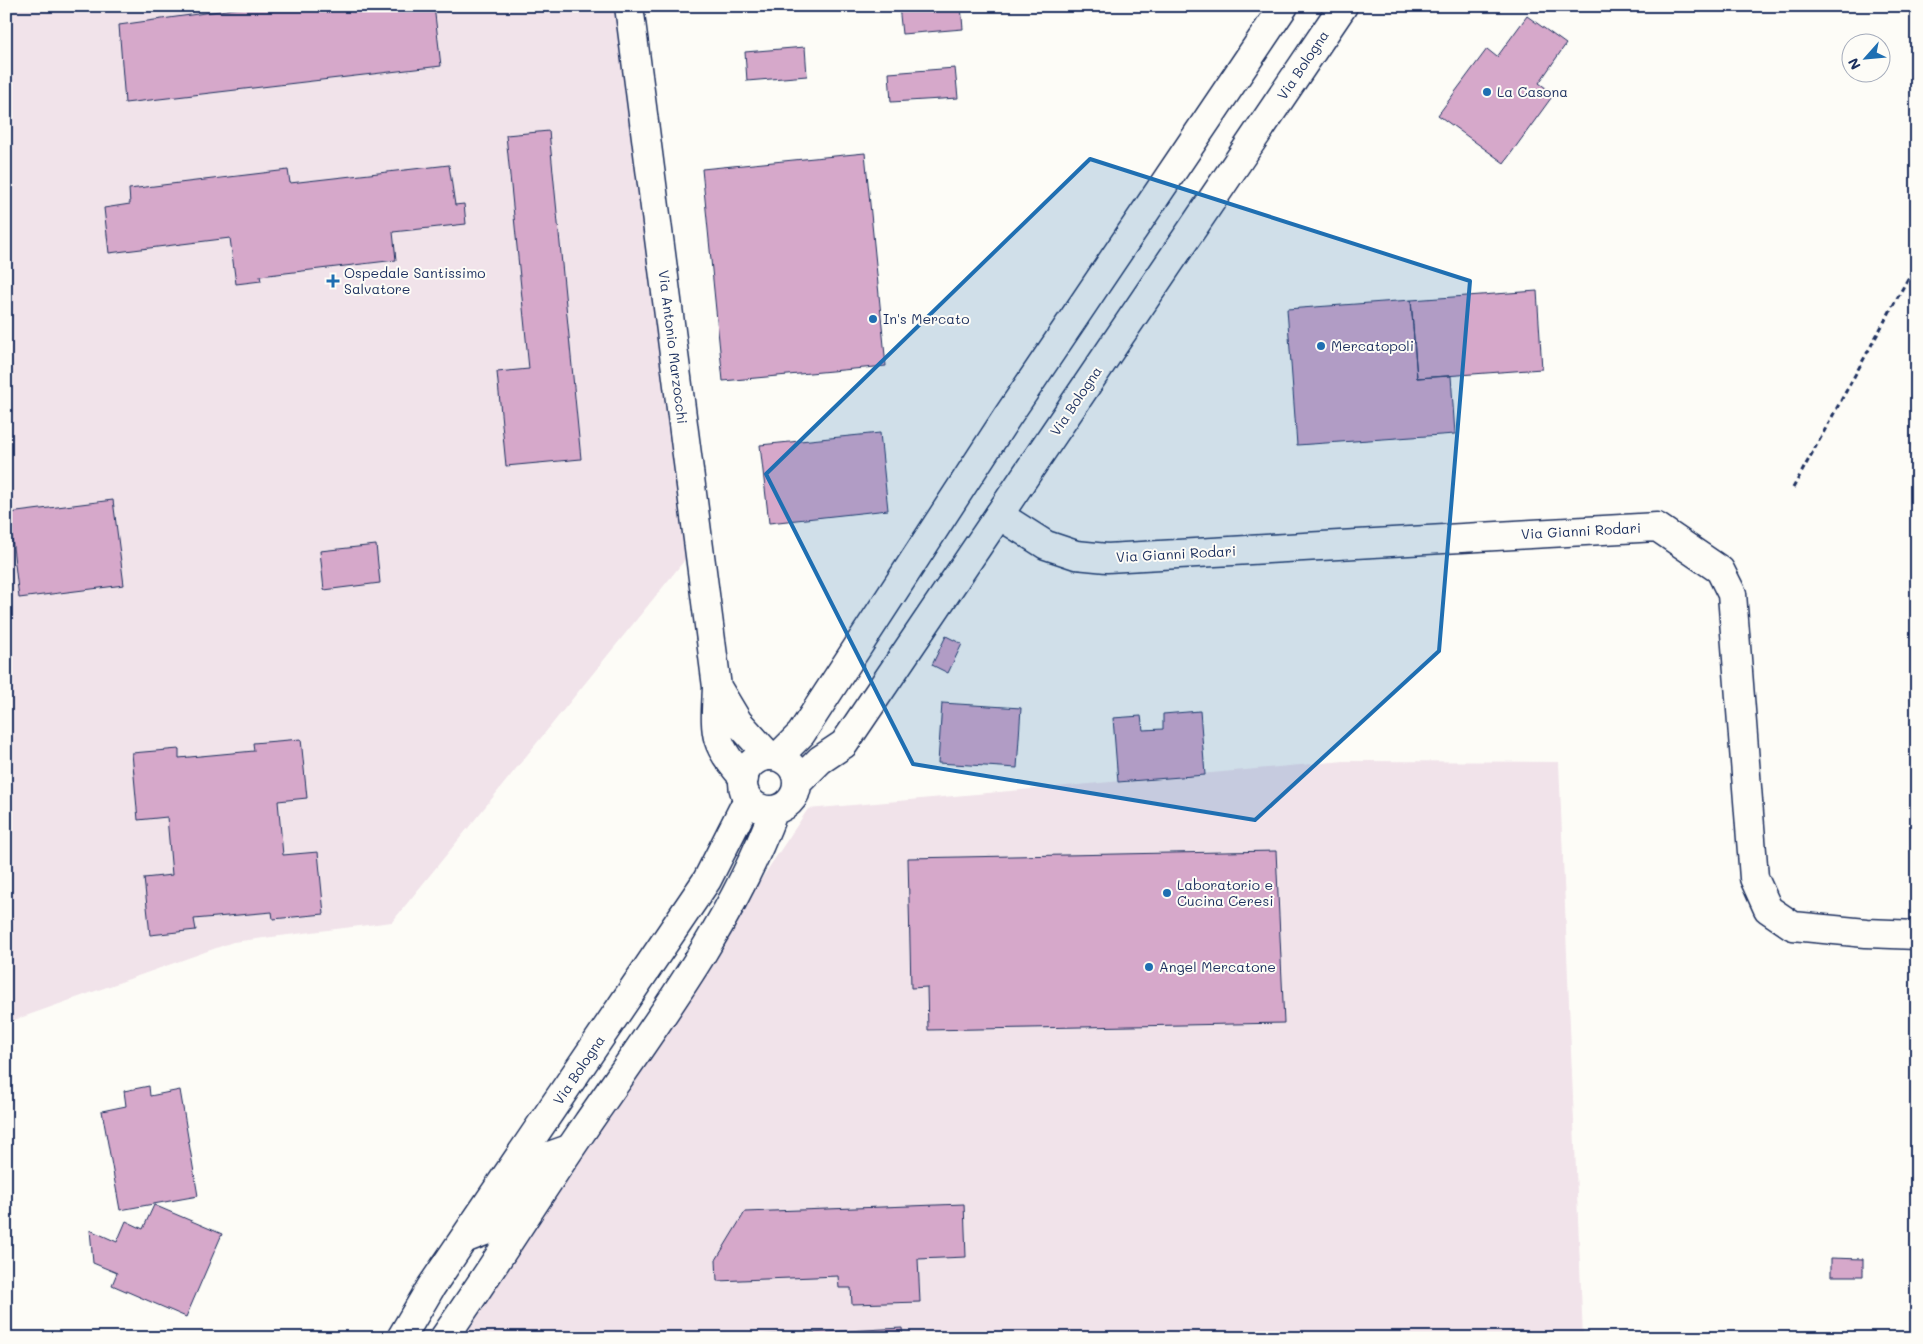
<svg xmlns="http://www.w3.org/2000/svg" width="1923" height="1344" font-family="Mali,sans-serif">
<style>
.built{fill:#f1e3ea}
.building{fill:#d6a8ca;stroke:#1b2f5e}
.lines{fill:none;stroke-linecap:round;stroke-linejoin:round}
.minor-casing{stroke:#1b2f5e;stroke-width:31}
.secondary-casing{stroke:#1b2f5e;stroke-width:31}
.path{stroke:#1b2f5e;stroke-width:3;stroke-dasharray:5 4;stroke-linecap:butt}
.minor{stroke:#fdfcf7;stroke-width:28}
.secondary{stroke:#fdfcf7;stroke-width:28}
.marked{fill:#1f6fb2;fill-opacity:0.2;stroke:#1f6fb2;stroke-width:4;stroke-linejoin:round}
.poi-dot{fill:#1f6fb2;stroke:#fdfcf7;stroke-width:2}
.labels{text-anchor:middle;stroke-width:4;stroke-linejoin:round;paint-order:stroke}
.street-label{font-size:14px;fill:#1b2f5e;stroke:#fdfcf7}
.poi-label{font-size:14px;fill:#1b2f5e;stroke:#fdfcf7;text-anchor:start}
</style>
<rect width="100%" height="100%" fill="#fdfcf7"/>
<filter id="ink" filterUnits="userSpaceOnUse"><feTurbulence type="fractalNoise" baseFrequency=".02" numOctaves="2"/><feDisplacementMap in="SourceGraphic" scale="10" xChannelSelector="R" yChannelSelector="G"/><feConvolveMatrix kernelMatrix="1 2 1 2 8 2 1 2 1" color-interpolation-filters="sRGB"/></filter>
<g filter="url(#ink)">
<path class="built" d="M6 6H631L688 556 392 922 233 942 6 1023Z
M1344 761 1559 762 1583 1338H455L808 809Z"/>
<path class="building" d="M255 6H434L441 66 125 103 119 25Z
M899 6H961L963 29 902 34Z
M1527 16 1566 44 1539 83 1554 94 1504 163 1438 115 1487 49 1497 57Z
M805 47 807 76 747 81 745 52Z
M955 68 958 98 891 102 889 73Z
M549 131 581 459 506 466 497 372 529 369 506 135Z
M865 153 886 366 723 381 702 169Z
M449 165 455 205 464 204 466 224 393 232 396 260 260 276 261 281 236 284 230 238 109 253 104 208 130 204 129 189 288 170 290 183Z
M1537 291 1542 369 1417 378 1411 300Z
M1411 300 1417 378 1451 376 1455 434 1297 445 1287 309Z
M880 433 888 510 769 523 760 445Z
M113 500 124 585 19 598 9 513Z
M376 545 380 583 324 590 320 551Z
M946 636 962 644 948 673 932 665Z
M942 703 1021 708 1017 768 938 763Z
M1200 711 1205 775 1118 782 1113 718 1141 716 1143 730 1163 729V714Z
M301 739 307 798 278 801 283 855 318 852 324 914 273 919 272 912 194 919 196 930 150 935 144 878 172 875 167 817 138 820 132 753 179 749V758L254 751 253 743Z
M1276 851 1284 1023 928 1030 927 987 911 988 908 858Z
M149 1086 150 1096 180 1090 198 1196 120 1210 102 1111 126 1106 124 1091Z
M964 1204 966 1257 918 1259 920 1302 852 1304 851 1288H839L838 1276 717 1281 716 1260 745 1212Z
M154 1205 222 1234 186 1317 112 1285 117 1273 93 1263 90 1230 117 1242 126 1221 143 1229Z
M1831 1258 1863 1259V1276H1831Z
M902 1328 903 1338H716Z"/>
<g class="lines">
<g class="minor-casing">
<path id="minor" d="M629 6 717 687C715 733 712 743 744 778
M999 515 1046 545 1076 555 1107 558 1657 527 1720 570 1732 594 1754 878 1768 909 1793 926 1866 933 1917 935
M717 687 738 722 769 756
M464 1239 498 1226 549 1156 566 1150"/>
</g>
<g class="secondary-casing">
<path id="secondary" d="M743 783a27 27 0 1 1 54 0a27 27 0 1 1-54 0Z
M778 757 801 734 1007 417 1284 6
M797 783 820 760 844 744 1343 6
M401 1338 431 1287 707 880 748 799
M444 1338C493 1268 538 1195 587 1124 656 1024 731 925 774 810"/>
</g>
<path class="path" d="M1793 488 1917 262"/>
<use href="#minor" class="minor"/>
<use href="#secondary" class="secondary"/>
</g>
</g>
<path class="marked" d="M1090 159 1470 281 1439 651 1255 820 913 764 766 474Z"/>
<g class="poi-dot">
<circle cx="1487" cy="92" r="5"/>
<path d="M330.5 273.5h5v5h5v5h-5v5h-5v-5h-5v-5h5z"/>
<circle cx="873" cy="319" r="5"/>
<circle cx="1321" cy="346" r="5"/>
<circle cx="1167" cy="893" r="5"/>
<circle cx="1149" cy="967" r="5"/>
</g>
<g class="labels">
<g class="street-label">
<text transform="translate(1303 65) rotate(-56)" y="5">Via Bologna</text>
<text transform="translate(673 347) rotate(83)" y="5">Via Antonio Marzocchi</text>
<text transform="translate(1076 401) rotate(-56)" y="5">Via Bologna</text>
<text transform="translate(1581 531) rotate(-3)" y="5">Via Gianni Rodari</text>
<text transform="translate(1176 554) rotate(-3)" y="5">Via Gianni Rodari</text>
<text transform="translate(579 1070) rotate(-56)" y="5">Via Bologna</text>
</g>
<g class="poi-label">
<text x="1497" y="97">La Casona</text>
<text x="344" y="278">Ospedale Santissimo<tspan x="344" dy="16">Salvatore</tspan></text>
<text x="883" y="324">In's Mercato</text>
<text x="1331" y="351">Mercatopoli</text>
<text x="1177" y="890">Laboratorio e<tspan x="1177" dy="16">Cucina Ceresi</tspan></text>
<text x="1159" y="972">Angel Mercatone</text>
</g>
</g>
<rect width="1923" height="1344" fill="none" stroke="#fdfcf7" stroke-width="25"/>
<rect x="12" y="12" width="1898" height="1319" fill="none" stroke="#1b2f5e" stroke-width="2" filter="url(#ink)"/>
<g transform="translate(1866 58) rotate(243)"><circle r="24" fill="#fdfcf7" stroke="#a3aaba"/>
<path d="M0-4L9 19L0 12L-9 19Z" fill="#1f6fb2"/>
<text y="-8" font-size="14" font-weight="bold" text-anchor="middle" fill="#1b2f5e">N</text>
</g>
</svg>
